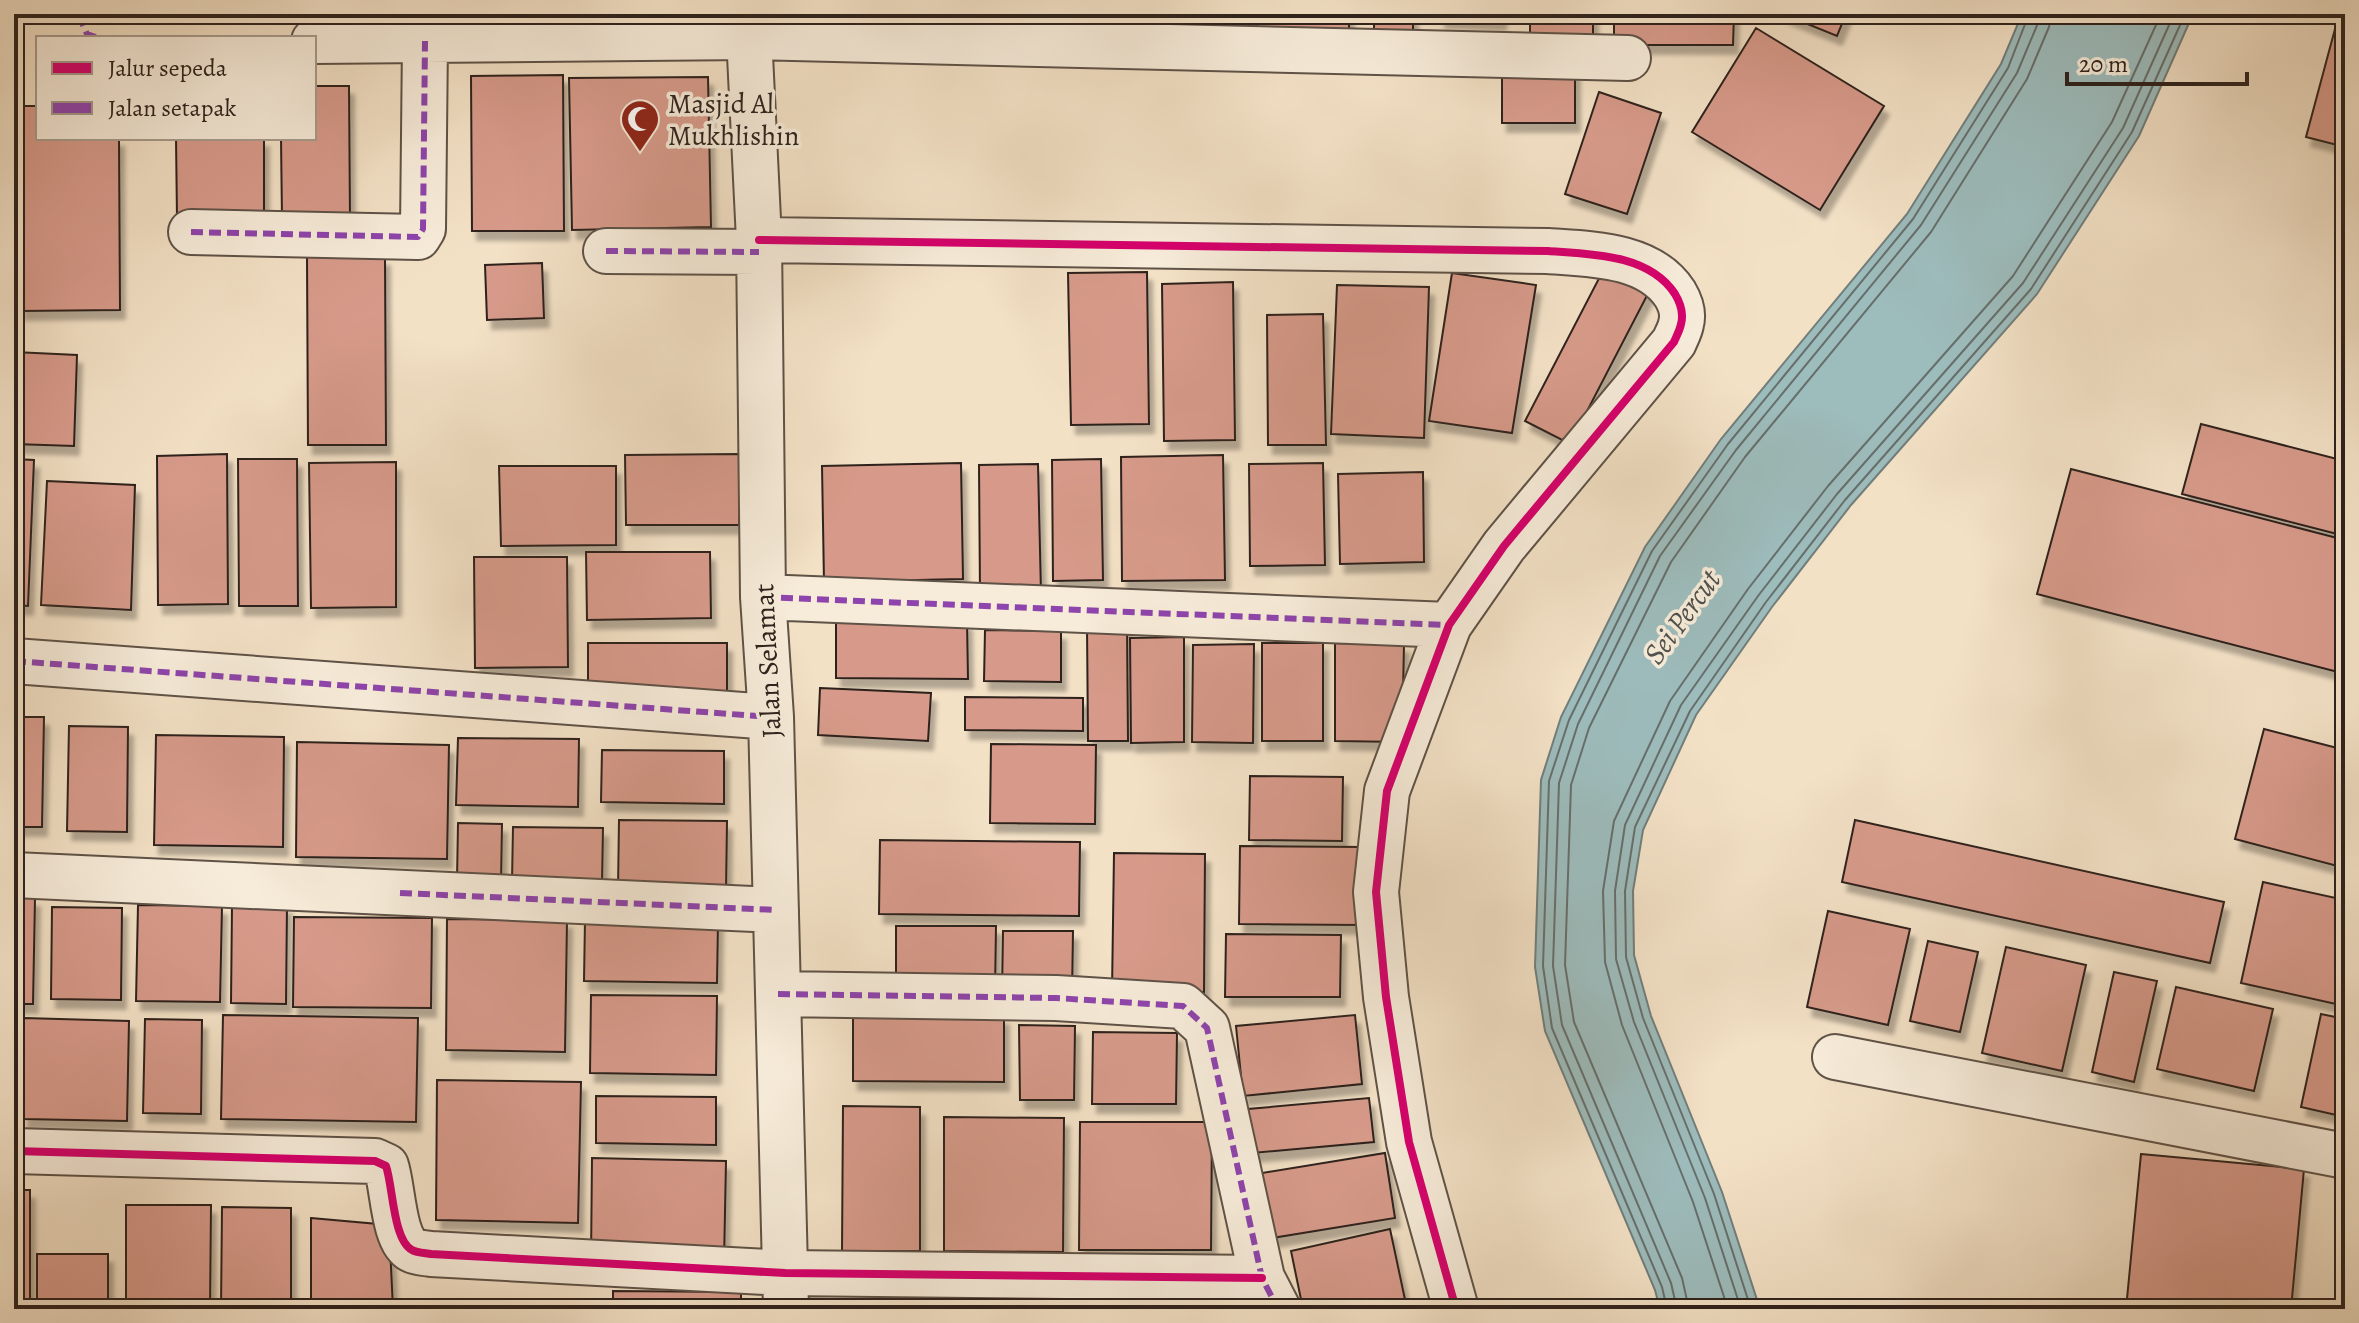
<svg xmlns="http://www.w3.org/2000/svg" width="2359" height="1323" font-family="Alegreya,serif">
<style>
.water{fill:#9dbcbc;stroke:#717e7c;stroke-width:2}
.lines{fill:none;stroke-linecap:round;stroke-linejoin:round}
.shore{stroke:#666f6c;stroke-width:2}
.building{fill:#d79a8a;stroke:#2e221d;stroke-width:2;filter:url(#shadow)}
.minor-casing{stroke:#5f5247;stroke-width:48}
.minor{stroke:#f7ecda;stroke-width:44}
.quiet{stroke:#8e44ad;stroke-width:6;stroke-dasharray:12 6;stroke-linecap:butt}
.cycleway-casing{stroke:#f7ecda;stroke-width:13}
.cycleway{stroke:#d6006c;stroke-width:8}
.labels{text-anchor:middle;stroke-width:7;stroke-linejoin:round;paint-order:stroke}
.poi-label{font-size:28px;fill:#2e221d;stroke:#f7ecda;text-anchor:start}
.street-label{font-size:28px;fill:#2e221d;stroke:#f7ecda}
.water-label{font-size:30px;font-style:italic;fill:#4f504d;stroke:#f7ecda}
</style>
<defs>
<filter id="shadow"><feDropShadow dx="5" dy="9" stdDeviation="2" flood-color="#0004"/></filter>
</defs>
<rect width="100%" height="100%" fill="#f3e1c6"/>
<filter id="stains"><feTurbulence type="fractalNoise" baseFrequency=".0025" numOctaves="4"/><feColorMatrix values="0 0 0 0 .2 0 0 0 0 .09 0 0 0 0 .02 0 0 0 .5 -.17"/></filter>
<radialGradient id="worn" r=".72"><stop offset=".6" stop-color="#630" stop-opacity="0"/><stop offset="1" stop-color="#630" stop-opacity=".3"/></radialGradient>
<path class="water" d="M2022 14H2193L2139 136 2037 294 1851 505 1772 607 1696 715 1643 830 1633 891 1634 955 1651 1016 1722 1192 1760 1309H1660L1655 1290 1545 1031 1535 967 1541 780 1561 717 1645 547 1721 439 1907 214 2001 64Z"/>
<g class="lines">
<path class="shore" d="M1667 1309 1662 1287 1552 1028 1543 966 1549 781 1569 720 1652 551 1728 444 1913 219 2008 68 2029 14
M1677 1309 1671 1283 1562 1025 1553 966 1559 783 1578 724 1660 556 1736 450 1921 225 2017 73 2038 23 2039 14
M1689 1309 1682 1278 1574 1022 1565 965 1571 785 1589 728 1671 562 1745 457 1931 232 2027 79 2049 27 2051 14
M1728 1309 1693 1202 1622 1025 1605 962 1603 891 1614 821 1670 701 1748 589 1828 486 2013 276 2112 122 2161 14
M1741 1309 1705 1198 1634 1022 1616 959 1615 891 1625 825 1681 705 1758 596 1837 494 2023 283 2123 128 2174 14
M1751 1309 1714 1194 1643 1018 1626 957 1625 891 1635 827 1690 711 1766 602 1845 500 2031 289 2132 132 2185 14"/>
</g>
<path class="building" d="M935 14H1062L1063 46 936 49Z
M1093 14H1228L1229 44 1094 47Z
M1256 14H1349V44L1257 45Z
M1374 14H1413V33L1374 34Z
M1441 14H1502L1501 21 1440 19Z
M1530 14H1593V44H1530Z
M1614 14H1734L1733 45H1614Z
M1783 14H1846L1837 36Z
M2339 14H2345V147L2306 137Z
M1756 28 1884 106 1820 210 1692 132Z
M1502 61 1575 62V123H1502Z
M563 75 564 231H472L471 76Z
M708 77 711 227 572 230 569 78Z
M314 86H349L350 219H282L281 138H314Z
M1599 92 1661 113 1627 214 1565 194Z
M18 106H38V138H119L120 310 20 311Z
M176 138H264V217L177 218Z
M307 257H385L386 445H308Z
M1608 261 1653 284 1570 444 1525 421Z
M542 263 544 318 487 320 485 265Z
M1147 272 1149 424 1071 425 1068 273Z
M1452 273 1536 285 1512 433 1429 421Z
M1233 282 1235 440 1164 441 1162 284Z
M1337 285 1429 287 1424 438 1331 434Z
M1323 314 1326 445H1268L1267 315Z
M14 352 77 355 74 446 14 444Z
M2201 424 2345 461V520L2341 535 2182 494Z
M227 454 228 604 158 605 157 456Z
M739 454V525H626L625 455Z
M1223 455 1225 580 1122 581 1121 457Z
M14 459 34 460 28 606 14 605Z
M238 459H297L298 606H239Z
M1101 459 1103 580 1053 581 1052 460Z
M396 462V607L311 608 309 463Z
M961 463 963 579 824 582 822 466Z
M1323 463 1325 565 1250 566 1249 464Z
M1038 464 1041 593H980L979 465Z
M499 466H616V545L501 546Z
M2071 469 2345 540V647L2338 672 2037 594Z
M1423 472 1424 562 1340 564 1338 474Z
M47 481 135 485 131 610 41 605Z
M586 552H710L711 618 587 620Z
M474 557H567L568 667 475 668Z
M836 620 967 621 968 679 836 678Z
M1127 625 1128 741H1088L1087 626Z
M985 630 1061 631V682L984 681Z
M1184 637V742L1131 743 1130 638Z
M588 643H727V702L588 704Z
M1262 643H1323V741H1262Z
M1335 643 1404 644 1402 742 1335 741Z
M1254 644 1253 743 1192 742 1193 645Z
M820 688 931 693 928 741 818 735Z
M965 697 1083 698V731L965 730Z
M14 717H44L42 827H14Z
M69 726 128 727 127 832 67 831Z
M2264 729 2345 750V868L2235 839Z
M156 735 284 737 283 847 154 845Z
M458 738 579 739 578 807 456 805Z
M297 742 449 745 447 859 296 857Z
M991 744 1096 745 1095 824 990 823Z
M602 750 724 751V804L601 802Z
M1250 776 1343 777 1342 841 1249 840Z
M619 820 727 821 726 891 618 889Z
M1855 820 2224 902 2210 963 1842 882Z
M458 823 502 824 501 881 457 880Z
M513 827 603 828 602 883 512 881Z
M880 840 1080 842 1079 916 879 914Z
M1240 846 1362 847V925L1239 924Z
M1114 853 1205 854 1204 992 1112 991Z
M2263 882 2345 900V1006L2241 983Z
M14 898H35L33 1004H14Z
M232 904 287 905 286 1004 231 1003Z
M138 905 222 906 220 1002 136 1001Z
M52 907 122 908 121 1000 51 999Z
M1828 911 1910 929 1888 1025 1807 1007Z
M294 917 432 918 431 1008 293 1007Z
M447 919 567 920 565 1052 446 1050Z
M585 920 718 921 717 983 584 981Z
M896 926H996L995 991 896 989Z
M1003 931H1073L1072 994 1002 993Z
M1226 934 1341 935 1340 997H1225Z
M1928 941 1978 952 1960 1032 1910 1021Z
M2006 947 2086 965 2062 1071 1982 1053Z
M2114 972 2157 981 2134 1082 2092 1072Z
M2176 987 2273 1009 2254 1091 2157 1069Z
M591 995 717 996 716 1075 590 1073Z
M2321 1014 2345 1019V1117L2301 1107Z
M223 1015 418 1018 416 1122 221 1119Z
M1355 1015 1362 1084 1243 1096 1236 1026Z
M853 1016H1004V1082L853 1081Z
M24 1018 129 1021 127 1121 23 1119Z
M145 1019 202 1020 201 1114 143 1113Z
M1019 1025 1075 1026 1074 1100H1020Z
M1093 1032 1177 1033 1176 1104H1092Z
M437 1080 581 1082 578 1223 436 1220Z
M596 1096 716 1097V1145L596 1143Z
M1369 1098 1374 1142 1252 1153 1248 1109Z
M843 1106 920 1107V1251H842Z
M944 1117 1064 1118 1063 1252 944 1251Z
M1080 1122H1212L1211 1250H1079Z
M1385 1153 1395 1218 1272 1238 1262 1173Z
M2141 1154 2304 1169 2291 1309H2126Z
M592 1158 726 1161 724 1262 591 1260Z
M14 1190H30V1309H14Z
M126 1205H211L210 1309H126Z
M222 1207 291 1208V1309H221Z
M311 1218 389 1225 393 1309H311Z
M1390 1229 1407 1309H1303L1291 1251Z
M37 1254H108V1309H37Z
M613 1291 741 1292V1309H613Z
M1008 1293 1066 1294V1309H1008Z
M425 1301H585V1309H425Z
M925 1302H984V1309H925Z
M1148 1302H1200V1309H1148Z
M1075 1303 1141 1304V1309H1075Z"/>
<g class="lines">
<g class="minor-casing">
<path id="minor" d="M748 14 759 240 763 597 771 717 786 1309
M314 41 749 37 1628 58
M191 232 418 237 423 229 425 41
M759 240 1548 251C1591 254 1649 254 1675 294 1681 304 1684 313 1681 324 1680 330 1676 337 1674 342L1504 546 1449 625 1387 791 1376 892 1386 997 1409 1142 1456 1309
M606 251 759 252
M763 597 1449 625
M14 661 771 717
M14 875 776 910
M778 994 1056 998 1183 1006 1207 1028 1262 1278 1278 1309
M1835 1057 2345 1156
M14 1151 375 1161 386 1166C393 1186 393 1240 412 1250 417 1253 426 1253 431 1254L785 1273 1262 1278"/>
</g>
<use href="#minor" class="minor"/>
<path class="quiet" d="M82 14 83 25 87 34 98 38
M191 232 418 237 423 229 425 41
M606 251 759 252
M763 597 1449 625
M14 661 771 717
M400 893 776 910
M778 994 1056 998 1183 1006 1207 1028 1262 1278 1278 1309"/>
<g class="cycleway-casing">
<path id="cycleway" d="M759 240 1548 251C1591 254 1649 254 1675 294 1681 304 1684 313 1681 324 1680 330 1676 337 1674 342L1504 546 1449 625 1387 791 1376 892 1386 997 1409 1142 1456 1309
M14 1151 375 1161 386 1166C393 1186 393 1240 412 1250 417 1253 426 1253 431 1254L785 1273 1262 1278"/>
</g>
<use href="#cycleway" class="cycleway"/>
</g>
<defs>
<g id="mosque-pin" transform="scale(2)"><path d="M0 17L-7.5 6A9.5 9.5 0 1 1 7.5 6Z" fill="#8f2418" stroke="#f7ecda"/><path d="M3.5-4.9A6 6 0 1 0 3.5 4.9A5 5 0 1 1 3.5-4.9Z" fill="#fff"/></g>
</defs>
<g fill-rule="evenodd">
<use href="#mosque-pin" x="640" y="119"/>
</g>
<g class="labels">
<g class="poi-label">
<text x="668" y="113">Masjid Al<tspan x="668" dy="32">Mukhlishin</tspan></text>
</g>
<g class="street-label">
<text transform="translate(767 661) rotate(-93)" y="10">Jalan Selamat</text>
</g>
<g class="water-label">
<text transform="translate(1682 617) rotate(-54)" y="10">Sei Percut</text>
</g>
</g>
<rect width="2359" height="1323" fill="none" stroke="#f3e1c6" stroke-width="48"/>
<rect x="16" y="16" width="2327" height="1291" fill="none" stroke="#2e221d" stroke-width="4"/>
<rect x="24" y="24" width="2311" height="1275" fill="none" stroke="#2e221d" stroke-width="2"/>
<rect x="36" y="36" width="280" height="104" fill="#f7ecda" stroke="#a79b8e" stroke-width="2"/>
<rect x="52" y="62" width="40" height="12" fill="#d6006c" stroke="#a79b8e" stroke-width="2"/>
<text x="108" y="76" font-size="24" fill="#2e221d">Jalur sepeda</text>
<rect x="52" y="102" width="40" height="12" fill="#8e44ad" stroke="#a79b8e" stroke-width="2"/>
<text x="108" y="116" font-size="24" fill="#2e221d">Jalan setapak</text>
<path d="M2067 72v12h180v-12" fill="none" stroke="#2e221d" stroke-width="4"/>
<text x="2079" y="72" font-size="24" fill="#2e221d" stroke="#f7ecda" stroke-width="6" paint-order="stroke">20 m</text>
<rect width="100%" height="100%" filter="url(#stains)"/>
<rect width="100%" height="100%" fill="url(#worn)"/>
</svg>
